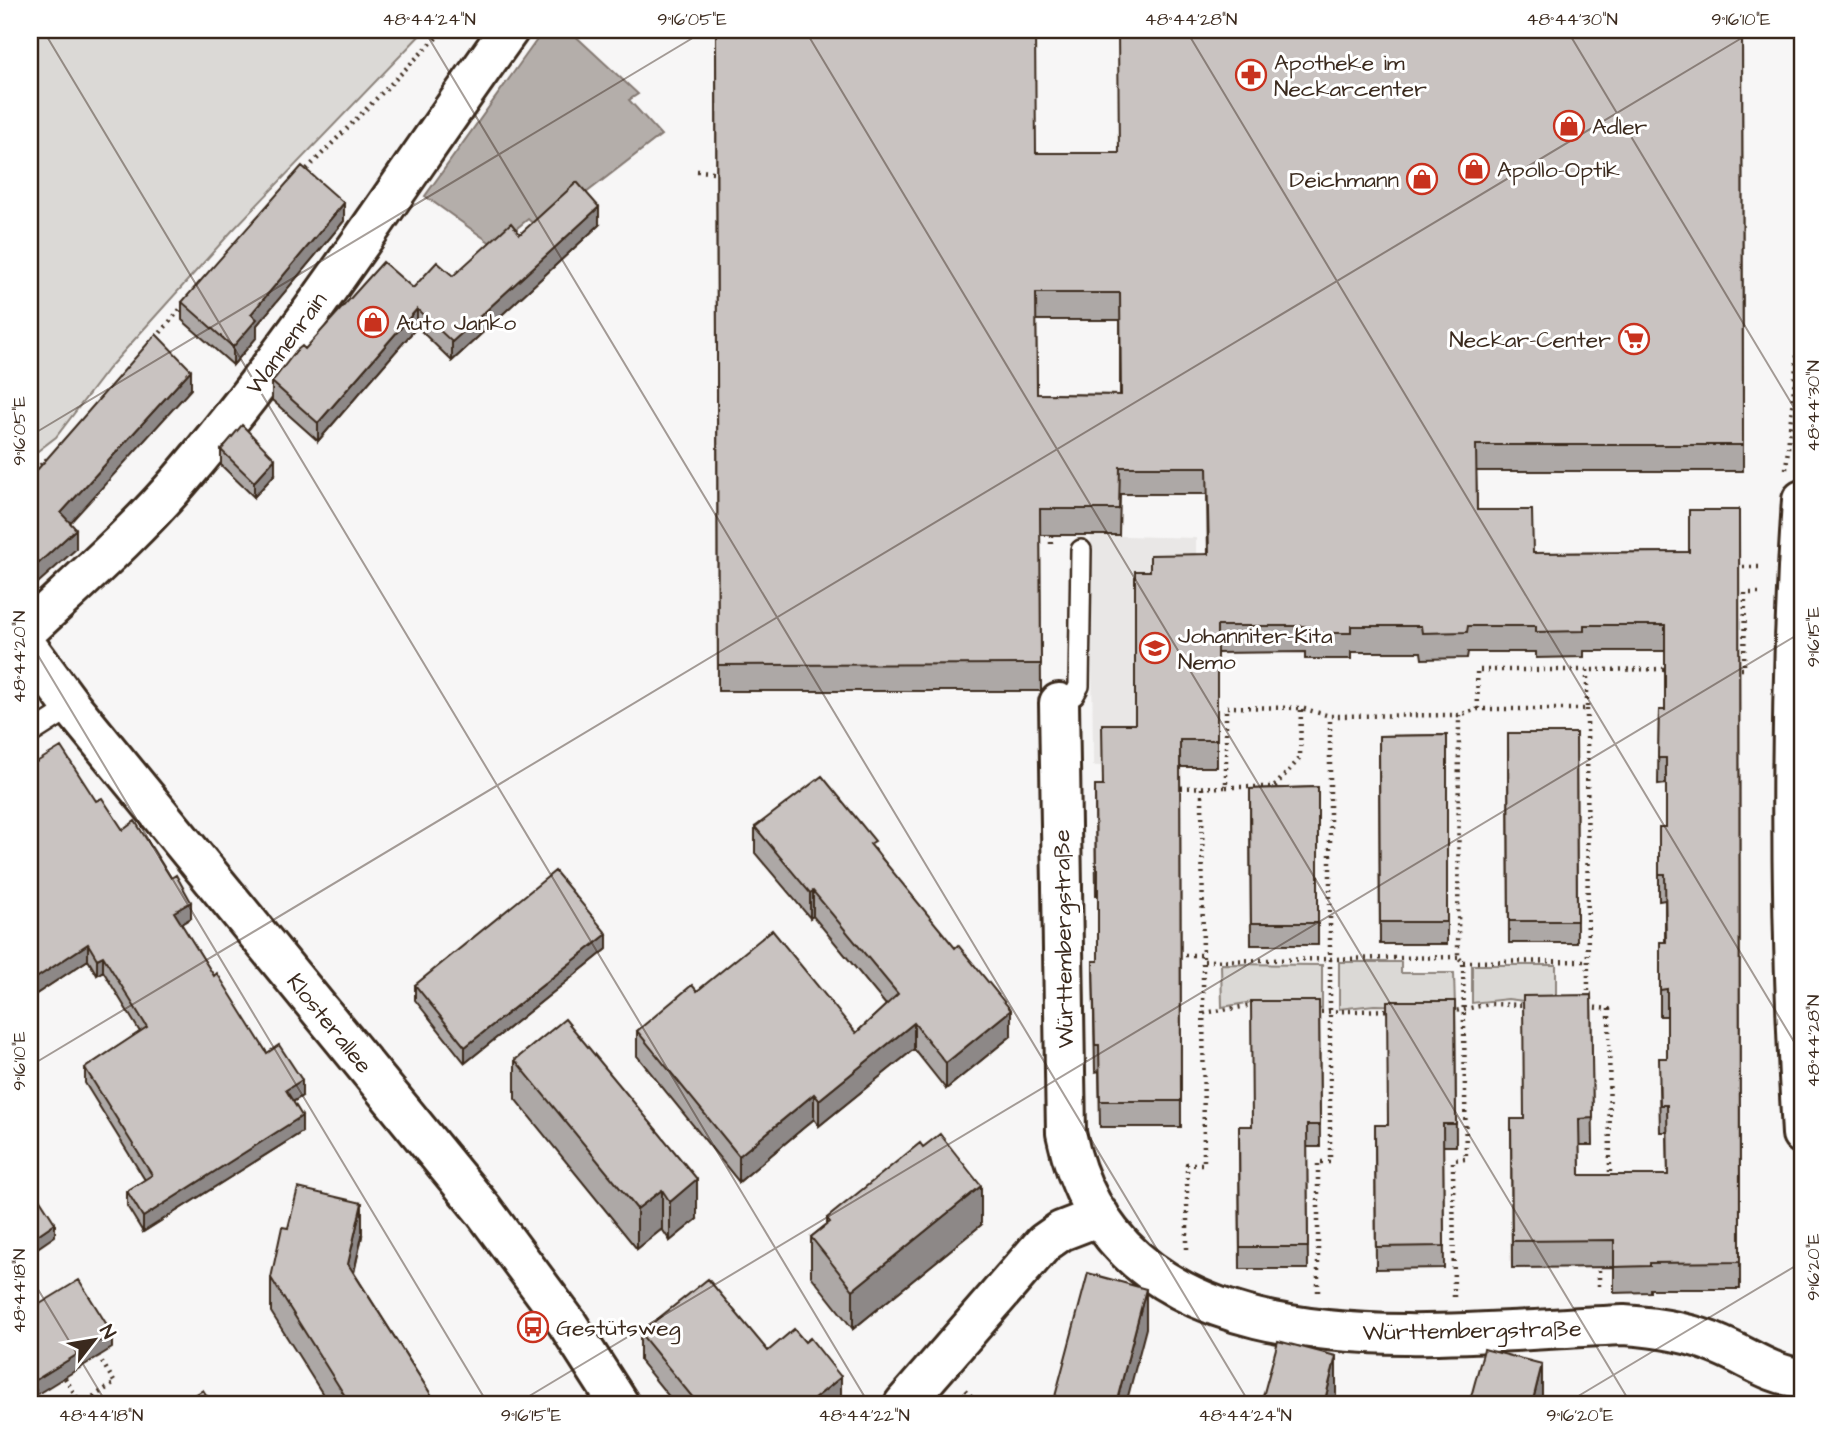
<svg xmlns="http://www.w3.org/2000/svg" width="1832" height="1434" font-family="'Architects Daughter',sans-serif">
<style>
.built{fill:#e9e7e6}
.green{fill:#dbd9d6;stroke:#8b827a;stroke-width:2}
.water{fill:#b4aeaa;stroke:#847972;stroke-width:2}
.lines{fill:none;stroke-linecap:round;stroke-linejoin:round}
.lane-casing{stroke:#3b2a1e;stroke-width:24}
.street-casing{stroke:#3b2a1e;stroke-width:44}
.secondary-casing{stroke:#3b2a1e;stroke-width:44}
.path{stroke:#3b2a1e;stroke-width:4.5;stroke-dasharray:2 5;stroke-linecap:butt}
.lane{stroke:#fff;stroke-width:19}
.street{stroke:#fff;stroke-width:38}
.secondary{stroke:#fff;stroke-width:38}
.wall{fill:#ada8a6;stroke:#3b2a1e;stroke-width:2;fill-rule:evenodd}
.shaded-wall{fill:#8d8887;stroke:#3b2a1e;stroke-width:2}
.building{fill:#c9c3c1;stroke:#3b2a1e;stroke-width:2;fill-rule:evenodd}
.ticks{fill:none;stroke:#3b2a1e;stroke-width:2;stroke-opacity:0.45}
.labels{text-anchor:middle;stroke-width:6;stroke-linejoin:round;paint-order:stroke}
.poi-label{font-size:23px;fill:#3b2a1e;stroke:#fff;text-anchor:start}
.street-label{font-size:23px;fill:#3b2a1e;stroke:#fff}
.neatline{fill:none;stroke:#3b2a1e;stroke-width:2.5}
.ticks-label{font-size:18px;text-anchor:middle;fill:#3b2a1e}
</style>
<rect width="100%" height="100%" fill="#f7f6f6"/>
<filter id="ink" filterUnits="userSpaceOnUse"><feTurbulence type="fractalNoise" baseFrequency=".0143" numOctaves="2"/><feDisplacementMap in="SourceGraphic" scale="14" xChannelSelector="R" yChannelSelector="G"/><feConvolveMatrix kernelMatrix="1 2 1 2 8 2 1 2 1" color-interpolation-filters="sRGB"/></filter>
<g filter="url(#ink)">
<path class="built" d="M1091 535 1196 538V581L1217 644V767L1093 766Z"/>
<path class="green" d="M30 30H425L232 231 108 369 56 437 30 457Z
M1339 962H1401V973H1454L1455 1007 1374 1005 1339 1009Z
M1221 964 1322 965V1008L1253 1002 1222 1007Z
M1472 965H1556V1005L1508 999 1472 1003Z"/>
<path class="water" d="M544 30H569L638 94 629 100 661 135 577 200 542 232 528 219 495 246 425 196Z"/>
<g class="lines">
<g class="lane-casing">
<path id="lane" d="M1059 703 1074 695 1079 686 1081 550
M30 734 72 707"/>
</g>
<g class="street-casing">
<path id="street" d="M30 628C81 580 135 533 181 479 301 339 401 180 509 30
M30 650 72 707 484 1211 567 1323 619 1404
M1059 703 1066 1133C1118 1384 1437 1332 1624 1325 1658 1327 1690 1332 1721 1346 1750 1358 1771 1375 1802 1378
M904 1404 1044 1243 1061 1231 1100 1216"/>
</g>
<g class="secondary-casing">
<path id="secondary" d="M1802 500C1788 710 1790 924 1802 1134"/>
</g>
<path class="path" d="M697 171 715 172
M302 174 444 30
M156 338 186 302
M1786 469 1802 304
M30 475 47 459
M1051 535V548
M1736 567H1763
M1741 669H1744L1745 593H1759
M1478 709 1477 670H1587
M1587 709 1588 999
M1226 787H1274L1300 758 1301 708
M1174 788 1226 787V707L1301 708 1330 716 1459 715 1478 709H1587V670L1665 669
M1178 955H1204
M1204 961 1458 957
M1463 962 1587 961
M1588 1007 1609 1009 1610 1174 1607 1180
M1314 1012 1393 1010
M1450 1012 1490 1004 1528 1005
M1204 1013 1254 1005
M1187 1249V1164H1204L1202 788
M1599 1263V1289
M1318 1292V1162H1330V716
M1454 1297 1453 1160 1466 1159 1463 962 1458 957 1459 715
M65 1378 81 1404
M965 1390 979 1404
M81 1404 115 1383 99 1357"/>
<use href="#lane" class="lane"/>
<use href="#street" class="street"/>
<use href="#secondary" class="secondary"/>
</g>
<path class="wall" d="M716 30 1036 153H1119L1742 30 1743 471H1476L1477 510 1533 553 1689 552 1739 510 1740 1289H1650V1292L1614 1293V1267L1512 1268 1511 1119H1524L1591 995 1593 1145H1579L1580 1175H1668L1667 1132H1660L1659 1085 1667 1058V1016H1660V942H1665V900L1659 901V827H1666V784L1658 785 1659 710H1665V651H1584V657L1536 658V652H1468L1467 658 1422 659 1421 652H1351V659H1305V652L1217 653V767H1180L1181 1127H1100L1099 1071 1095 1072 1093 961H1098V895H1096L1095 786H1103L1135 724 1150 571 1208 554 1207 494H1120L1119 535H1040L1041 691H718ZM1036 320H1120V395L1037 394Z
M344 221 257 325V337L233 365 182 320V302Z
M599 225 452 361 417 327 318 441 272 400V382L305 349 413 288 453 276 520 234Z
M221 450 275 474 254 497 221 465Z
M1508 733H1576L1577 943H1509Z
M1447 735V944H1380L1379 736Z
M1318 787V945H1251L1250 789Z
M96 801 123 830 191 918 181 924 214 976 267 1053 302 1096 293 1102 302 1132 143 1232 127 1206V1191L145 1180 85 1083V1068L140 1032 103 971 97 975 88 960 30 998Z
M755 827 875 849 1011 1036 946 1089 914 1049 819 1126 814 1119 739 1182 637 1056V1031L697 991 856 1033 886 1005 813 916 810 918 755 853Z
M607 949 465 1063 415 1000V985Z
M1319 1001 1320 1147H1307L1308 1269H1240L1239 1126H1252Z
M1455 1001 1456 1146H1443L1444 1268 1376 1269 1375 1125H1388Z
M515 1060 697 1219 670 1241 662 1229 637 1249 515 1099Z
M827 1218 981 1225 853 1329 811 1276V1237L827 1224Z
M362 1236 354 1273 437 1404H329L271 1312V1278Z
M640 1333 768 1351 805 1342 841 1377V1404H675L640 1361Z"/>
<path class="shaded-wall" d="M344 203V221L257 325V337L233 365V347L251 314Z
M599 207V225L452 361V342Z
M417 309V327L318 441V423Z
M191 370V389L61 533V513Z
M275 459V474L254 497V482Z
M76 529V549L30 590V571Z
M813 891V916L810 918V893Z
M191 902V918L174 928V912Z
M607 934V949L465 1063V1047Z
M88 944V960L30 998V982Z
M103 956V971L97 975V959Z
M1011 1010V1036L946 1089V1063Z
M914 1023V1049L819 1126V1100Z
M302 1080V1096L286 1106V1090Z
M814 1094V1119L739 1182V1156Z
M302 1116V1132L143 1232V1217Z
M697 1179V1219L670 1241V1202Z
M981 1186V1225L853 1329V1290Z
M662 1190V1229L637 1249V1209Z
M362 1203V1236L348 1298V1264Z
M55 1223V1236L30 1253V1240Z
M1146 1289V1328L1126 1404H1116Z
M112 1333V1348L36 1395V1404H30L31 1383Z
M1336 1356V1395L1334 1404H1324Z
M1542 1364V1404H1532Z
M841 1377V1404H808Z"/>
<path class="building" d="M716 30H1035L1036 153H1119L1118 30H1742L1743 445H1476L1477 510H1532L1533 553 1689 552V510H1739L1740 1262 1650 1263V1266L1614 1267V1240L1512 1241 1511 1119H1524L1523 996 1591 995 1593 1118 1579 1119 1580 1175H1668L1667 1105H1660L1659 1058H1667V989L1660 990V942H1666L1665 874H1659V827H1666V758H1658L1659 710H1665V625H1584V631L1536 632V626H1468L1467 632 1422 633 1421 626H1351V633H1305V626H1217V740H1180L1181 1101H1100L1099 1045H1095L1093 961H1098V869H1096L1095 786H1103L1102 724H1135V571H1150V555L1209 554 1207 467H1120L1119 509H1040L1041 664 718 665ZM1036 293H1120L1121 395 1037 394Z
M302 166 344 203 251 314 257 319 233 347 182 302Z
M577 182 599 207 452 342 417 309 318 423 272 382 296 351 302 346 305 349 383 262 413 288 437 262 453 276 511 223 520 234Z
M156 334 191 370 61 513 76 529 30 571V478Z
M242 425 275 459 254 482 221 450Z
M1508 733H1576L1577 921H1509Z
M1447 735V922H1380L1379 736Z
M61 747 96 801 102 798 123 830 135 821 171 878 176 875 191 902 174 912 214 976 217 973 267 1053 279 1045 302 1080 286 1090 302 1116 143 1217 127 1191 152 1175 85 1068 147 1027 103 956 97 959 88 944 30 982V766Z
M822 776 875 841 870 844 955 948 958 945 1011 1010 946 1063 914 1023 819 1100 814 1094 739 1156 637 1031 692 985 697 991 772 930 856 1033 898 994 813 891 810 893 755 827Z
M1318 787V923H1251L1250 789Z
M555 871 607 934 465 1047 415 985Z
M1251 1001H1319L1320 1125H1307L1308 1247H1240L1239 1126H1252Z
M1387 1001H1455L1456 1124H1443L1444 1246 1376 1247 1375 1125H1388Z
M565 1019 697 1179 670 1202 662 1190 637 1209 515 1060Z
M940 1134 981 1186 853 1290 811 1237 830 1222 827 1218 920 1143 923 1147Z
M30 1184 55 1223 30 1240Z
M298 1188 362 1203 348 1264 437 1404H350L271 1278 282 1227 288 1228Z
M1088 1273 1146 1289 1116 1404H1053Z
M708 1279 768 1351 794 1329 805 1342 810 1338 841 1377 808 1404H698L640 1333Z
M79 1280 112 1333 31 1383 36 1390 30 1394V1310Z
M1278 1341 1336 1356 1324 1404H1261Z
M1484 1349 1542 1364 1532 1404H1469Z
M203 1390 212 1404H180Z"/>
</g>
<path class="ticks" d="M43 30 869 1404M424 30 1250 1404M805 30 1631 1404M1186 30 1802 1055M1567 30 1802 421M30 436 706 30M30 642 488 1404M30 1066 1755 30M30 1276 107 1404M516 1404 1802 632M1565 1404 1802 1262"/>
<defs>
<g id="pharmacy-ring" transform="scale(1.575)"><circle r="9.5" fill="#fff" stroke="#c8321e" stroke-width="1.5"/><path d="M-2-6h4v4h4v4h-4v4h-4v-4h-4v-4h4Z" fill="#c8321e"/></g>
<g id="shop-ring" transform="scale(1.575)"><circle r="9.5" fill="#fff" stroke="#c8321e" stroke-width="1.5"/><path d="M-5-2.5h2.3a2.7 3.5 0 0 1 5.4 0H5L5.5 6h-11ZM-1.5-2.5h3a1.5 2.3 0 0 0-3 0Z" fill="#c8321e"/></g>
<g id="supermarket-ring" transform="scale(1.575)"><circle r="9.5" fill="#fff" stroke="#c8321e" stroke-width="1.5"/><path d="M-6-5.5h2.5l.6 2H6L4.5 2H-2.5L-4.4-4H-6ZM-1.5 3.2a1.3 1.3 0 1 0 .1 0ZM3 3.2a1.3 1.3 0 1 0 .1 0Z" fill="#c8321e"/></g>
<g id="school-ring" transform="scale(1.575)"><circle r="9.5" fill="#fff" stroke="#c8321e" stroke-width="1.5"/><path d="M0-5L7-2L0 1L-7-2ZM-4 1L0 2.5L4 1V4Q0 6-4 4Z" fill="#c8321e"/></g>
<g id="bus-ring" transform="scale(1.575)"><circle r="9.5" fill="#fff" stroke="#c8321e" stroke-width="1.5"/><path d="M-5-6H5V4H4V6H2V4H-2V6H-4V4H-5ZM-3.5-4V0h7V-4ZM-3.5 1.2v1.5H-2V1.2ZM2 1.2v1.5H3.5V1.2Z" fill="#c8321e"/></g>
</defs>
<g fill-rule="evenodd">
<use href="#pharmacy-ring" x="1251" y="75"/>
<use href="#shop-ring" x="1569" y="126"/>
<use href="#shop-ring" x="1474" y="169"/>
<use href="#shop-ring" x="1422" y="179"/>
<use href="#shop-ring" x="373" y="322"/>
<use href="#supermarket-ring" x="1634" y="339"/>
<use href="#school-ring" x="1155" y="648"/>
<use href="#bus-ring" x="533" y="1327"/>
</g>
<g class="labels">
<g class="poi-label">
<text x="1274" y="70">Apotheke im<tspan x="1274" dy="26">Neckarcenter</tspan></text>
<text x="1592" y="134">Adler</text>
<text x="1497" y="177">Apollo-Optik</text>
<text x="1399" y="187" text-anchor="end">Deichmann</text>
<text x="396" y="330">Auto Janko</text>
<text x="1611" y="347" text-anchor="end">Neckar-Center</text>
<text x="1178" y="643">Johanniter-Kita<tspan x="1178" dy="26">Nemo</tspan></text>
<text x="556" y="1335">Gestütsweg</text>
</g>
<g class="street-label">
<text transform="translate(286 343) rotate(-54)" y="8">Wannenrain</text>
<text transform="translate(1063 939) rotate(-91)" y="8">Württembergstraße</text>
<text transform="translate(330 1023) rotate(51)" y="8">Klosterallee</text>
<text transform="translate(1472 1330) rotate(-1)" y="8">Württembergstraße</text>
</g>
</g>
<rect width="1832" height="1434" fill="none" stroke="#fff" stroke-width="77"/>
<g transform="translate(94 1340) rotate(59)" stroke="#ffffff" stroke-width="5" paint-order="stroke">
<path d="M0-5L12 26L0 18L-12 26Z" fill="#3b2a1e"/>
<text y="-10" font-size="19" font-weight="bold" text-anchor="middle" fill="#3b2a1e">N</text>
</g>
<rect x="38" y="38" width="1756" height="1358" class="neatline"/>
<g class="ticks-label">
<text x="429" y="25">48°44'24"N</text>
<text x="692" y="25">9°16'05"E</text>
<text x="1191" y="25">48°44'28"N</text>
<text x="1572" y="25">48°44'30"N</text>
<text x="1741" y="25">9°16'10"E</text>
<text transform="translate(1813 406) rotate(-90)" y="6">48°44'30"N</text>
<text transform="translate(19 431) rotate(-90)" y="6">9°16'05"E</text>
<text transform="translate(1813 637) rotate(-90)" y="6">9°16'15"E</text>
<text transform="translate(19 657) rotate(-90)" y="6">48°44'20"N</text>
<text transform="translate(1813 1041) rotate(-90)" y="6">48°44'28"N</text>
<text transform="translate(19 1061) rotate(-90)" y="6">9°16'10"E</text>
<text transform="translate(1813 1267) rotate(-90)" y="6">9°16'20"E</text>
<text transform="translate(19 1291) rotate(-90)" y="6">48°44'18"N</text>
<text x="101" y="1421">48°44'18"N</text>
<text x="531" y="1421">9°16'15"E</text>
<text x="864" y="1421">48°44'22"N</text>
<text x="1245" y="1421">48°44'24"N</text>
<text x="1580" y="1421">9°16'20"E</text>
</g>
</svg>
